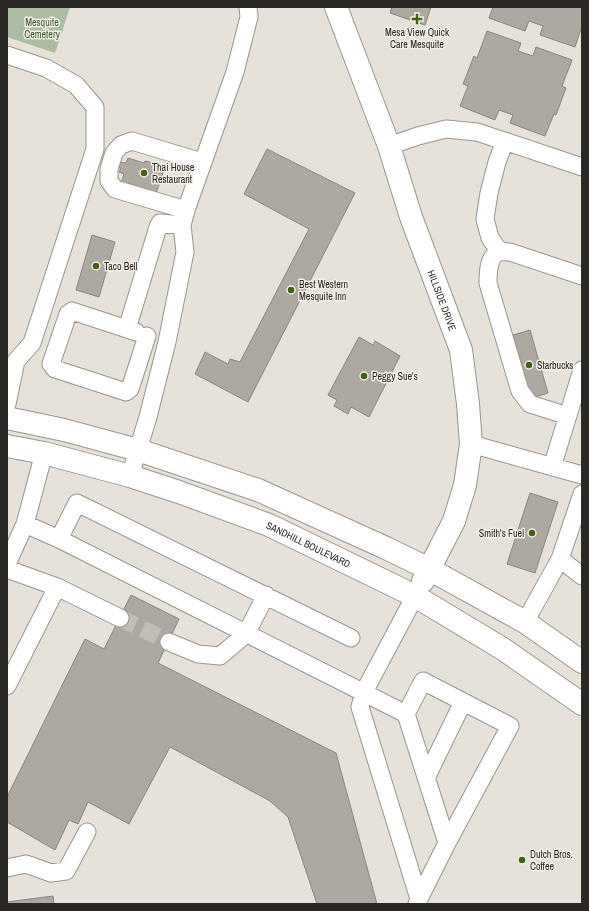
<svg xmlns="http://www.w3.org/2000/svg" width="589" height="911" font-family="'Archivo Narrow',sans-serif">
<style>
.green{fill:#acbca2}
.building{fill:#ada9a0;stroke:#8a867d}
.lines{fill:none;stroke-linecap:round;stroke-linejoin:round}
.minor-tunnel{stroke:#c0bdb5;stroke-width:17;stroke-dasharray:17 8;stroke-linecap:butt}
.minor-casing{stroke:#99958c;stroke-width:19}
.major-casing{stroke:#99958c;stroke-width:24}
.minor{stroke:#fff;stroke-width:17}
.major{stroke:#fff;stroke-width:22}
.poi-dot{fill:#426217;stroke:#f3efe6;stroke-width:1.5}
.labels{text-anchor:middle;stroke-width:3;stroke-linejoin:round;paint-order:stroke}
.park-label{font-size:10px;fill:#3f5a2e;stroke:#f3efe6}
.poi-label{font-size:10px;fill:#2a2925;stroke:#f3efe6;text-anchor:start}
.street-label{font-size:10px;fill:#2a2925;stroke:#f3efe6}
</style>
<rect width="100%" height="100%" fill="#e6e2d9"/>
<path class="green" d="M7 7H70L55 53 7 37Z"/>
<path class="building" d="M392 7H431L425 25 390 13Z
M493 7H582V26L575 47 540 35 543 26 529 21 525 31 489 18Z
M487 31 521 43 518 51 533 56 536 47 572 60 562 86 566 88 556 115 554 114 545 136 510 123 513 115 499 110 495 120 460 106 468 86 463 84 474 56 477 58Z
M267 149 355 193 248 402 195 374 205 352 228 364 230 359 240 362 309 229 244 194Z
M128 158 144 163 145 161 165 166 155 197 121 183 124 174 119 172 121 168 117 167 119 162 126 163Z
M92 235 115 242 99 297 76 290Z
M530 330 548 393 528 399 510 336Z
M359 337 373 345 375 341 400 356 369 417 351 407 348 414 334 406 337 400 328 395Z
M530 493 558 502 535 573 507 564Z
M131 595 179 619 158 663 336 753 377 904H317L288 817 270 801 170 747 129 824 88 802 78 824 69 820 55 850 7 822V797L85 639 104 649Z
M53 896 54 904H7V902Z"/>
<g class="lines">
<path class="minor-tunnel" d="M120 618 169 642"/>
<g class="minor-casing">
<path id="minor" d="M7 55 46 68 76 85 95 107V149L32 343 16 361 7 404
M389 146 418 136 446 129 477 132 582 167
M186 210 115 189 109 181V169L114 153 121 145 132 141 202 162
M500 252 490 238 485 219 489 193 497 162 505 141
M127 329 72 311 68 314 51 364 55 369 126 392 130 389 147 336
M136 332 127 329 158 227 160 223 182 225
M568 416 530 404 520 391 488 283C488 273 488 255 500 252 503 251 507 252 510 252L582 276
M471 444 582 475
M552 467 582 370
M130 476 148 417 167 342 185 252 182 225 186 210 235 72 249 17 248 7
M25 524 44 453
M59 539 77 503 351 638
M560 559 582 576
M7 564 25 524 59 539 406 714 423 681 510 726 447 843 419 899
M7 569 57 587 120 618
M415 596 364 692 360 707 419 899 417 904
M525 622 560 559 582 494
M169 642 198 654 220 656 246 634 266 595
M7 686 57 587
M406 714 447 843
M426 778 463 702
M7 868 26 864 51 873 66 871 87 832"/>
</g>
<g class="major-casing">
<g id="major">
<path id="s1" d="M336 7 389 146 411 217 461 350 468 404 471 444 465 485 454 521 423 581"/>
<path d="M7 418 64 430 138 450 258 490 386 548 429 569 525 622 582 662"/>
<path id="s2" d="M7 446 44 453 130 476 179 492 269 525 415 596 503 649 582 704"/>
</g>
</g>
<use href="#minor" class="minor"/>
<use href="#major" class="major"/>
</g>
<g class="poi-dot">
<path d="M415 13h4v4h4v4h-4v4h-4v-4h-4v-4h4z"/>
<circle cx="144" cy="173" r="4"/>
<circle cx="96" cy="266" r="4"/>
<circle cx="291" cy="290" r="4"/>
<circle cx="529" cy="365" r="4"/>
<circle cx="364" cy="376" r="4"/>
<circle cx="532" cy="533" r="4"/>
<circle cx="522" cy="860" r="4"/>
</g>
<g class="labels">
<g class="park-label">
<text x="42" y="26">Mesquite<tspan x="42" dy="12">Cemetery</tspan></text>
</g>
<g class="poi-label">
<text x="417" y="36" text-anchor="middle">Mesa View Quick<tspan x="417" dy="12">Care Mesquite</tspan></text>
<text x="152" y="171">Thai House<tspan x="152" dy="12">Restaurant</tspan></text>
<text x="104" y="270">Taco Bell</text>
<text x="299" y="288">Best Western<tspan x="299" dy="12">Mesquite Inn</tspan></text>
<text x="537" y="369">Starbucks</text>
<text x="372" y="380">Peggy Sue's</text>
<text x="524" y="537" text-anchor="end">Smith's Fuel</text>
<text x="530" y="858">Dutch Bros.<tspan x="530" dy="12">Coffee</tspan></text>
</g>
<g class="street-label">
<text dy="4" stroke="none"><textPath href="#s1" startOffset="312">HILLSIDE DRIVE</textPath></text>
<text dy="4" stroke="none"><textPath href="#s2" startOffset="318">SANDHILL BOULEVARD</textPath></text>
</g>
</g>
<rect width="589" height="911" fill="none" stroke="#2a2925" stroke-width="16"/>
</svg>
